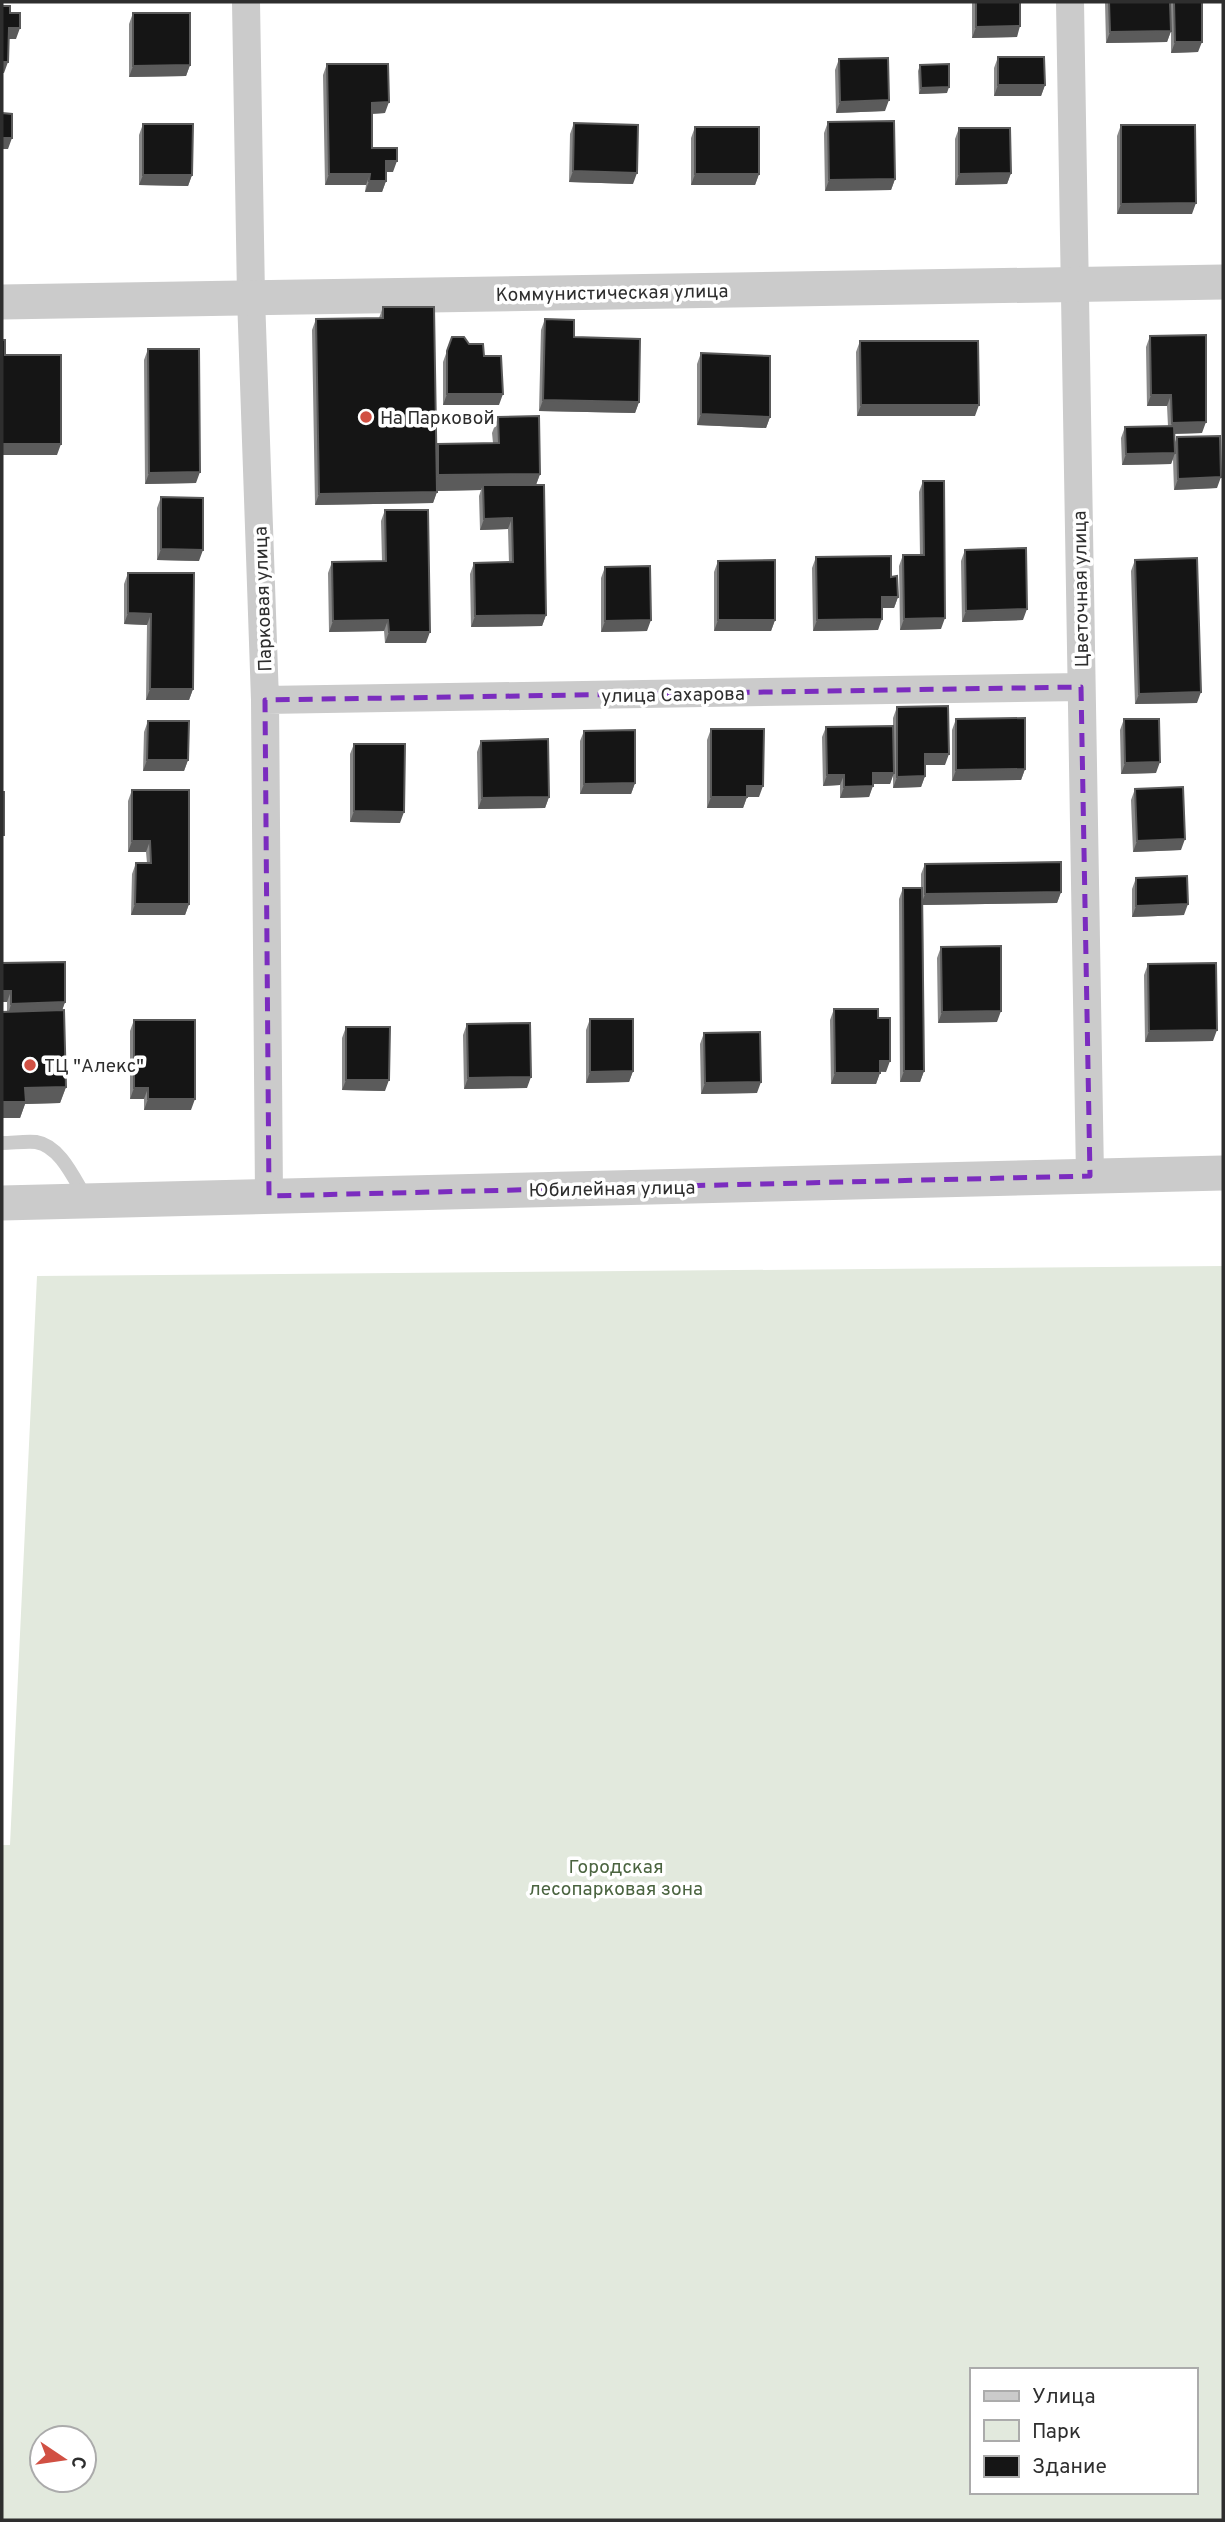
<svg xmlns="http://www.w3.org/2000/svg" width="1225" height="2522" font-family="Overpass,sans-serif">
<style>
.green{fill:#e2e9dd;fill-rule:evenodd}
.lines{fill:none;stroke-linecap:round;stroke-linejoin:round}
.service{stroke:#cbcbcb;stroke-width:14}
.minor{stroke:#cbcbcb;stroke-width:28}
.tertiary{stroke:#cbcbcb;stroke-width:35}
.wall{fill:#8a8a8a}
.shaded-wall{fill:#5b5b5b}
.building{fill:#151515;stroke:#5b5b5b;stroke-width:2}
.marked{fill:none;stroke:#7b2cbf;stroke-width:5;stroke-dasharray:14 9;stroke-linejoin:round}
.poi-dot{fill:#d15043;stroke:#fff;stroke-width:2.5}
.labels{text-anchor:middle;stroke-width:7;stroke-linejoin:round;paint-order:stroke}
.street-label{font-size:19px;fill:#2e2e2e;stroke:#fff}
.poi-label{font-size:19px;fill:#2e2e2e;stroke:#fff;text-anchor:start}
.park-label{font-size:19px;fill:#4b6440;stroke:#fff}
</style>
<rect width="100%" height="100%" fill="#fff"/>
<path class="green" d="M1223 1266V2520H2V1845H10L37 1276ZM971 2370H1195V2492H971ZM42 2438H84V2480H42Z"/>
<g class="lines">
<path class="service" d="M2 1143C13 1143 25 1141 36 1142 61 1146 75 1181 87 1200"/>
<path class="minor" d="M246 2 251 297 265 700 269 1196
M1070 2 1090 1176
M265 700 1081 687"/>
<path class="tertiary" d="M2 302 1223 282
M2 1203 1223 1173"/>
</g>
<path class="wall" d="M972 2H1020L1017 37 972 38Z
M1105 2H1202L1198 52 1171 53V31L1167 42 1106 43Z
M133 13 190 65 186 76 129 77V24Z
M998 57 1045 85 1041 96H994V68Z
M839 59 885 111 836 113 835 70Z
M327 64 385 113 372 114V148L393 172H386V181L382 192H365L366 185H325L323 75Z
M920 65 947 93 919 94 918 71Z
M828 122 895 179 891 190 825 191 824 133Z
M574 123 633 184 569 182 570 134Z
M143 124 192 175 188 186 139 185V135Z
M1121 125 1192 214H1117V136Z
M695 127 759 174 755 185H691V138Z
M959 128 1011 173 1007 184 955 185V139Z
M383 307 436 449 438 444 493 443 492 433 498 417 540 474 536 485 546 615 542 626 471 627 470 574 474 563H509L508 529 480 530 479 496 481 490 437 491 433 503 315 505 312 330 316 319 379 318Z
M545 319 574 337 639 402 635 413 539 411 541 330Z
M1150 336 1202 433 1174 434 1175 442 1177 437 1217 488 1174 490 1173 459 1171 464 1122 465 1121 438 1125 427 1168 426 1167 406H1147L1146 347Z
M452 337 469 344 499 405H443V362Z
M860 341 975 416H857L856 352Z
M148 349 196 483 145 484 144 360Z
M701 353 770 417 766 428 697 425V364Z
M923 481 941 629 900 630 899 566 903 555H920L919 492Z
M161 497 199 561 157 560V508Z
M385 510 426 643H385L384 631 329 632 328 573 332 562 382 561 381 521Z
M965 550 1023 620 962 622 961 561Z
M816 557 891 577 898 597 894 608H882L878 630 813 631 812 568Z
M1135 560 1197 703 1135 704 1131 571Z
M718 561 775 620 771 631H714V572Z
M605 567 647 631 601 632V578Z
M128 573 193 689 189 700H146L147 625 124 624V584Z
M897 707 945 765H925V776L921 787 893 788V774L890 784H873L869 797 840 798V785L823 786 822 737 826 727 893 726V718Z
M956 719 1025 769 1021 780 952 781V730Z
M1124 719 1156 773 1121 774 1120 730Z
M148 721 188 760 184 771H143L144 732Z
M711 729 759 797H747L743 808H707V740Z
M584 731 635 783 631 794H580V741Z
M481 741 549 797 545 808 478 809 477 752Z
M354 744 400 823 350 822V754Z
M1135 789 1181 850 1133 852 1131 800Z
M132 790 189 904 185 915H131L132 874 136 863H147L146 852H128V801Z
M925 864 1061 892 1057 903 923 905 924 1071 920 1082H900L899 899 903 888H921V874Z
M1136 878 1184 915 1132 917V889Z
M941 947 997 1022 938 1023 937 958Z
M2 963 65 1002 62 1011 66 1087 60 1103 25 1104 20 1118H2V1012H7V1002H2Z
M1148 964 1213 1041 1145 1042 1144 975Z
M834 1009 878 1018 886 1072H880L876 1084H831L830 1020Z
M590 1019 633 1071 629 1082 586 1083V1030Z
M134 1020 191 1110H144V1099H130V1031Z
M467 1024 527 1088 464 1089 463 1035Z
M346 1027 385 1091 342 1090V1038Z
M704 1033 757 1093 701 1094 700 1044Z"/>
<path class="shaded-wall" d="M325 2H387V3Z
M1020 26 1017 37 972 38 976 27Z
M9 28H20L16 39H5Z
M1171 31 1167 42 1106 43 1110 32Z
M1175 42H1202L1198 52 1171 53Z
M2 62H8L4 73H2Z
M190 65 186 76 129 77 133 66Z
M998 85H1045L1041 96H994Z
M949 87 947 93 919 94 921 88Z
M889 100 885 111 836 113 840 102Z
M389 102 385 113 368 114 372 103Z
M2 138H12L8 149H2Z
M386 161H397L393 172H382Z
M573 171 637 173 633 184 569 182Z
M1011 173 1007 184 955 185 959 174Z
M329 174H370L366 185H325Z
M695 174H759L755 185H691Z
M143 175H192L188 186 139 185Z
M895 179 891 190 825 191 829 180Z
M369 181H386L382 192H365Z
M1196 203 1192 214H1117L1121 204Z
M447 394H503L499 405H443Z
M1151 395H1171L1167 406H1147Z
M543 400 639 402 635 413 539 411Z
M861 405H979L975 416H857Z
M701 414 770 417 766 428 697 425Z
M1206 422 1202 433 1168 434 1172 423Z
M2 444H61L57 455H2Z
M1175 453 1171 464 1122 465 1126 454Z
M200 472 196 483 145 484 149 473Z
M540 474 534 490 483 485 481 490 432 491 438 475Z
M1221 477 1217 488 1174 490 1178 479Z
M437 492 433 503 315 505 319 494Z
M512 518 508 529 480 530 484 519Z
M161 549 203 550 199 561 157 560Z
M882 597H898L894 608H878Z
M1027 609 1023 620 962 622 966 611Z
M128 613 151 614 147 625 124 624Z
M546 615 542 626 471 627 475 616Z
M945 618 941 629 900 630 904 619Z
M882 619 878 630 813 631 817 620Z
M388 620 384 631 329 632 333 621Z
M651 620 647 631 601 632 605 621Z
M718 620H775L771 631H714Z
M389 632H430L426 643H385Z
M150 689H193L189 700H146Z
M1201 692 1197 703 1135 704 1139 694Z
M925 754H949L945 765H921Z
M147 760H188L184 771H143Z
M1160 762 1156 773 1121 774 1125 763Z
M1025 769 1021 780 952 781 956 770Z
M873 773H894L890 784H869Z
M827 775H844L840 785 823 786Z
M925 776 921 787 893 788 897 777Z
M635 783 631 794H580L584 784Z
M747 786H763L759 797H747L743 808H707L711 797Z
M873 786 869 797 840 798 844 787Z
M549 797 545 808 478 809 482 798Z
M354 811 404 812 400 823 350 822Z
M1185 839 1181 850 1133 852 1137 841Z
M132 841H150L146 852H128Z
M1061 892 1057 903 921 905 925 894Z
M135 904H189L185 915H131Z
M1188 904 1184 915 1132 917 1136 906Z
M2 991H11L7 1002H2Z
M65 1002 61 1013 8 1015 11 1004Z
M1001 1011 997 1022 938 1023 942 1012Z
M1217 1030 1213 1041 1145 1042 1149 1031Z
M880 1061H890L886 1072 876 1071Z
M633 1071 629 1082 586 1083 590 1072Z
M904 1071H924L920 1082H900Z
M835 1073H880L876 1084H831Z
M531 1077 527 1088 464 1089 468 1078Z
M346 1080H389L385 1091 342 1090Z
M761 1082 757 1093 701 1094 705 1083Z
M66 1087 60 1103 25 1104 20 1118H2V1102L25 1088Z
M134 1088H148L144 1099H130Z
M148 1099H195L191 1110H144Z"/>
<path class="building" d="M976 2H1020V26L976 27Z
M1109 2H1170L1171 31 1110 32Z
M1174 2H1202V42H1175Z
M2 6H10V13H20V28H9L8 62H2Z
M133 13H190V65L133 66Z
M998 57H1044L1045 85H998Z
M888 58 889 100 840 102 839 59Z
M327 64H388L389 102 372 103V148H397V161H386V181H369L370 174H329Z
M949 64V87L921 88 920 65Z
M2 113 12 114V138H2Z
M894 121 895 179 829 180 828 122Z
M574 123 638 125 637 173 573 171Z
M143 124H193L192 175H143Z
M1121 125H1195L1196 203 1121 204Z
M695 127H759V174H695Z
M959 128H1010L1011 173 959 174Z
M383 307H434L437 492 319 494 316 319 383 318Z
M545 319 574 320V337L640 339 639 402 543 400Z
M1206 335V422L1172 423 1171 395H1151L1150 336Z
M452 337H464L469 344H483L484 356H501L503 394H447V351Z
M2 340H5V355H61V444H2Z
M860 341H978L979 405H861Z
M148 349H199L200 472 149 473Z
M701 353 770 356V417L701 414Z
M539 416 540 474 438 475V444L499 443 498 417Z
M1174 426 1175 453 1126 454 1125 427Z
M1220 436 1221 477 1178 479 1177 437Z
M923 481H944L945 618 904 619 903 555H924Z
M483 485H544L546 615 475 616 474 563 513 562 512 518 484 519Z
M161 497 203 498V550L161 549Z
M385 510H428L430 632H389L388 620 333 621 332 562 386 561Z
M1026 548 1027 609 966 611 965 550Z
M891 556V577L897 576 898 597H882V619L817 620 816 557Z
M1197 558 1201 692 1139 694 1135 560Z
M775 560V620H718V561Z
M650 566 651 620 605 621V567Z
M128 573H194L193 689H150L151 614 128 613Z
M948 706 949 754H925V776L897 777V707Z
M1025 718V769L956 770V719Z
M1124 719H1159L1160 762 1125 763Z
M148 721H189L188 760H147Z
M893 726 894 773H873V786L844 787V775H827L826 727Z
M711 729H764L763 786H747V797H711Z
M635 730V783L584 784V731Z
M548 739 549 797 482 798 481 741Z
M354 744H405L404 812 354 811Z
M1183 787 1185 839 1137 841 1135 789Z
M132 790H189V904H135L136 863H151L150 841H132Z
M2 792H4V835H2Z
M1061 862V892L925 894V864Z
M1187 876 1188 904 1136 906V878Z
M903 888H922L924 1071H904Z
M1001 946V1011L942 1012 941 947Z
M65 962V1002L11 1004V991H2V963Z
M1216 963 1217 1030 1149 1031 1148 964Z
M834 1009H878V1018H890V1061H880V1073H835Z
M64 1010 66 1087 25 1088 26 1102H2V1012Z
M590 1019H633V1071L590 1072Z
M134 1020H195V1099H148V1088H134Z
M530 1023 531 1077 468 1078 467 1024Z
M346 1027H390L389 1080H346Z
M760 1032 761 1082 705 1083 704 1033Z"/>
<path class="marked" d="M1081 687 1090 1176 269 1196 265 700Z"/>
<g class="poi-dot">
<circle cx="366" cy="417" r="7"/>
<circle cx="30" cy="1065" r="7"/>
</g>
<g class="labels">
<g class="street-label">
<text transform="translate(612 292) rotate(-1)" y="7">Коммунистическая улица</text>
<text transform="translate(1080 589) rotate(-91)" y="7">Цветочная улица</text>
<text transform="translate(262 599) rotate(-92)" y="7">Парковая улица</text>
<text transform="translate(673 694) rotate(-1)" y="7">улица Сахарова</text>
<text transform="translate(612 1188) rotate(-1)" y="7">Юбилейная улица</text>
</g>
<g class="poi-label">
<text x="380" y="424">На Парковой</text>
<text x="44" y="1072">ТЦ "Алекс"</text>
</g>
<g class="park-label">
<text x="616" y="1873">Городская<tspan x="616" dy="22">лесопарковая зона</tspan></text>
</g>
</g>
<rect width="1225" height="2522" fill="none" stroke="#2e2e2e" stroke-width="7"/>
<rect x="970" y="2368" width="228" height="126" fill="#ffffff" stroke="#ababab" stroke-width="2"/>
<rect x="984" y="2391" width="35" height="10" fill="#cbcbcb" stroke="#ababab" stroke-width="2"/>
<text x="1032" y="2403" font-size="21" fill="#2e2e2e">Улица</text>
<rect x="984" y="2420" width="35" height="21" fill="#e2e9dd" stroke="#ababab" stroke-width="2"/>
<text x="1032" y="2438" font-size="21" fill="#2e2e2e">Парк</text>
<rect x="984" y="2456" width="35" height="21" fill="#151515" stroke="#ababab" stroke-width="2"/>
<text x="1032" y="2473" font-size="21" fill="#2e2e2e">Здание</text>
<g transform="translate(63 2459) rotate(103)"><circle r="33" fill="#ffffff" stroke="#ababab" stroke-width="2"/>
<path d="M0-5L12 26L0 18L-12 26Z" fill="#d15043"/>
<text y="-10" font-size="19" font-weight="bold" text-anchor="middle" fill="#2e2e2e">С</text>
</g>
</svg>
